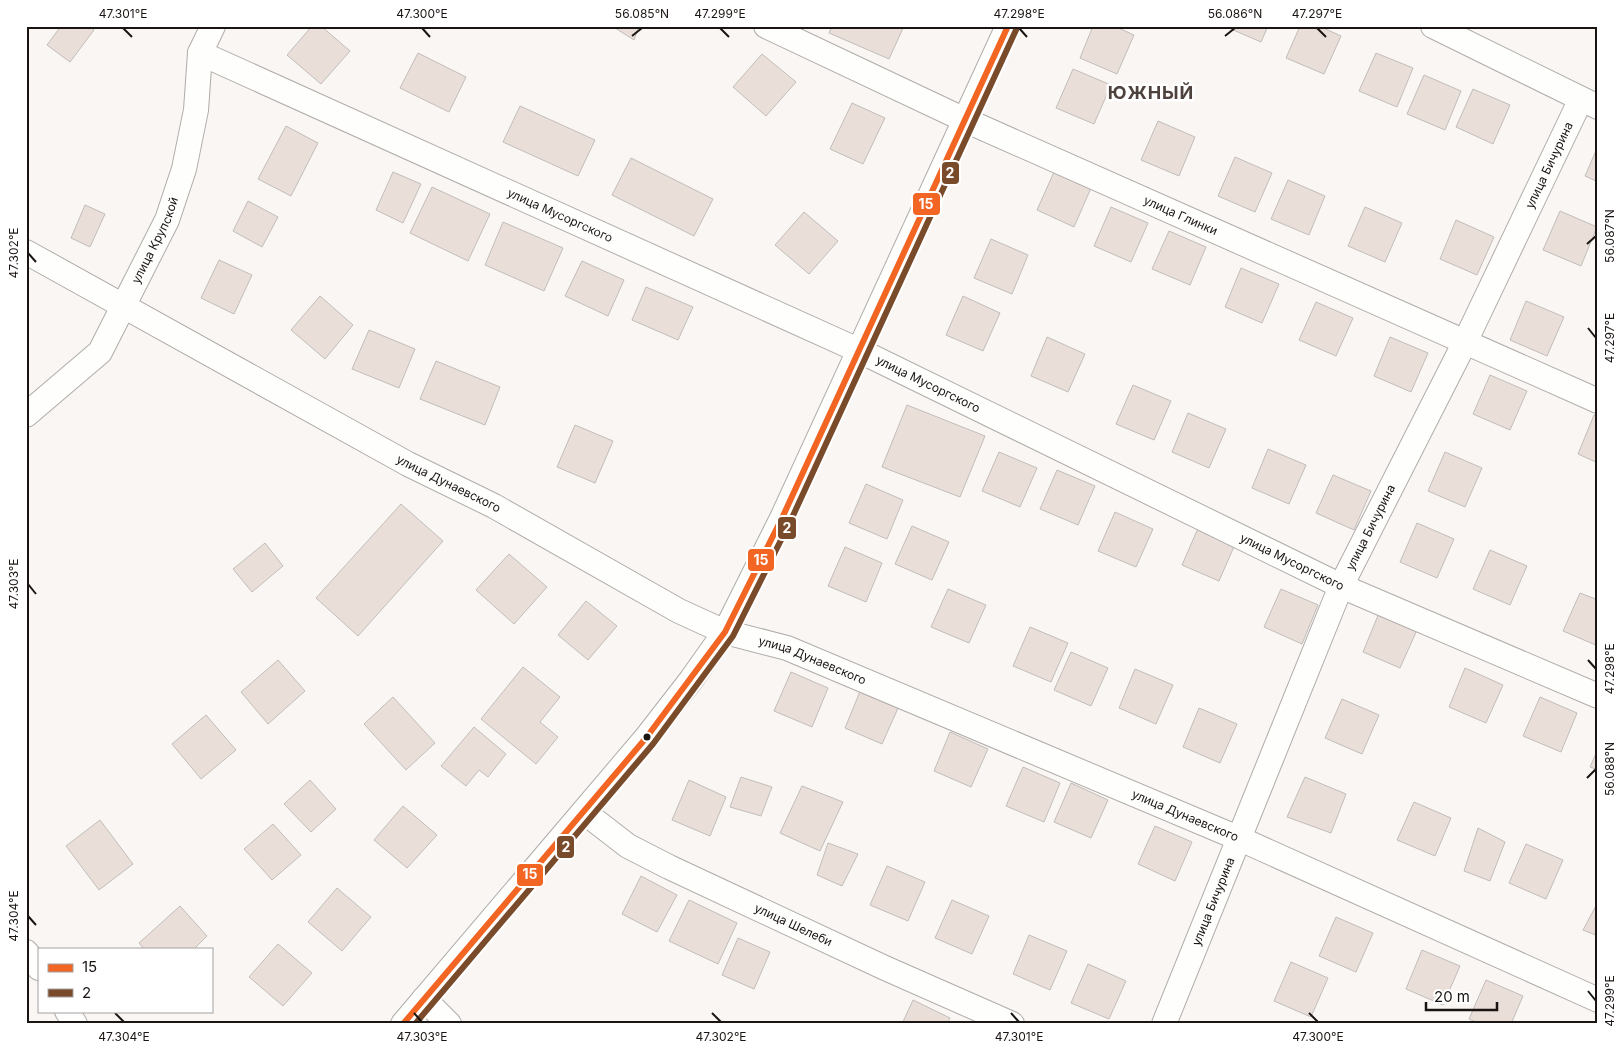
<svg xmlns="http://www.w3.org/2000/svg" width="1624" height="1050" font-family="Inter,sans-serif">
<style>
.building{fill:#e9ded8;stroke:#c1bdba}
.lines{fill:none;stroke-linecap:round;stroke-linejoin:round}
.minor-casing{stroke:#b0acaa;stroke-width:26}
.minor{stroke:#fefefd;stroke-width:24}
.bus-1-casing{stroke:#fff;stroke-width:10}
.bus-2-casing{stroke:#fff;stroke-width:10}
.bus-1{stroke:#f26522;stroke-width:6}
.bus-2{stroke:#7a4b2a;stroke-width:6}
.ticks{fill:none;stroke:#1a1513;stroke-width:2}
.bus-dot{fill:#1a1513;stroke:#fff;stroke-width:2}
.labels{text-anchor:middle;stroke-width:5;stroke-linejoin:round;paint-order:stroke}
.street-label{font-size:12px;fill:#1a1513;stroke:#fff}
.district-label{font-size:18px;font-weight:bold;letter-spacing:1px;fill:#4d423d;stroke:#fff}
.line-badge{stroke:#fff;stroke-width:2}
.badge-label{font-size:14px;text-anchor:middle;font-weight:bold;fill:#fff}
.neatline{fill:none;stroke:#1a1513;stroke-width:2}
.ticks-label{font-size:12px;text-anchor:middle;fill:#1a1513}
</style>
<rect width="100%" height="100%" fill="#faf6f4"/>
<path class="building" d="M61 26H90L94 30 70 62 47 45Z
M312 26H321L350 51 321 84 287 55Z
M612 26H639L634 40Z
M832 26H904L889 59 829 33Z
M1093 26H1114L1134 35 1117 74 1080 58Z
M1224 26H1268L1261 42Z
M1300 26H1319L1341 36 1324 74 1286 58Z
M418 53 466 77 449 112 400 88Z
M1376 53 1413 68 1397 107 1359 91Z
M762 54 796 82 766 116 733 87Z
M1073 69 1111 85 1094 124 1056 108Z
M1424 75 1461 91 1445 130 1407 114Z
M1473 89 1510 105 1493 144 1456 127Z
M852 103 885 118 863 164 830 149Z
M520 106 595 140 578 176 503 142Z
M1158 121 1195 137 1179 176 1141 160Z
M286 126 318 143 291 196 258 179Z
M1598 146V182L1585 176Z
M1235 157 1272 173 1255 212 1218 196Z
M631 158 713 199 694 236 612 195Z
M393 172 421 184 403 223 376 210Z
M1054 172 1091 188 1074 227 1037 210Z
M1288 180 1325 196 1309 235 1271 219Z
M432 187 490 214 468 261 410 233Z
M248 201 278 217 262 247 233 231Z
M85 205 105 214 90 247 71 238Z
M1111 207 1148 223 1131 262 1094 246Z
M1365 207 1402 223 1385 262 1348 246Z
M1560 211 1597 227 1581 266 1543 250Z
M804 212 838 241 809 274 775 245Z
M1456 220 1494 237 1477 275 1440 259Z
M503 222 563 248 544 291 485 265Z
M1169 231 1206 247 1190 285 1152 269Z
M991 239 1028 255 1012 294 974 278Z
M219 260 252 275 234 314 201 298Z
M582 261 624 280 608 316 565 296Z
M1241 268 1279 284 1262 323 1225 307Z
M646 287 693 307 678 340 632 320Z
M320 296 353 325 325 359 291 330Z
M963 296 1000 313 983 351 946 335Z
M1526 301 1564 317 1547 356 1510 340Z
M1316 302 1353 318 1336 356 1299 340Z
M369 330 415 349 399 388 352 369Z
M1047 337 1085 354 1068 392 1031 376Z
M1390 337 1428 353 1411 392 1374 376Z
M436 361 500 387 485 425 420 399Z
M1490 375 1527 391 1510 430 1473 414Z
M1133 385 1171 401 1154 440 1116 424Z
M907 405 985 436 960 497 882 467Z
M1188 413 1226 429 1209 468 1172 452Z
M1594 415 1598 417V463L1578 454Z
M575 425 613 441 595 483 557 467Z
M1268 449 1306 465 1289 504 1252 488Z
M999 452 1037 468 1020 507 982 491Z
M1445 452 1482 468 1465 507 1428 491Z
M1057 470 1095 486 1078 525 1040 509Z
M1333 475 1371 491 1354 530 1316 513Z
M866 484 903 500 887 539 849 523Z
M401 504 443 541 358 636 316 598Z
M1115 512 1153 529 1136 567 1098 551Z
M1417 523 1454 539 1437 578 1400 562Z
M912 526 949 542 932 580 895 564Z
M1199 526 1236 542 1219 581 1182 565Z
M265 543 283 566 252 592 233 569Z
M845 547 882 563 866 602 828 586Z
M1490 550 1527 566 1510 605 1473 589Z
M509 554 547 587 514 624 476 590Z
M948 589 986 605 969 643 931 627Z
M1281 589 1318 605 1302 644 1264 627Z
M1580 593 1598 600V646L1563 631Z
M586 601 617 626 588 660 558 635Z
M1379 613 1417 630 1400 668 1363 652Z
M1030 627 1068 643 1051 682 1013 666Z
M1071 652 1108 668 1091 706 1054 690Z
M278 660 305 691 268 724 241 692Z
M523 667 560 697 540 722 558 737 536 764 481 719Z
M1465 668 1503 685 1486 723 1449 707Z
M1135 669 1173 685 1156 724 1119 708Z
M791 672 828 688 812 727 774 711Z
M861 689 899 706 882 744 845 728Z
M393 697 435 743 406 770 364 724Z
M1540 697 1577 713 1561 752 1523 736Z
M1342 699 1379 715 1362 754 1325 738Z
M1199 708 1237 724 1220 763 1183 747Z
M206 715 236 750 201 779 172 744Z
M474 727 506 754 488 777 479 770 466 786 441 766Z
M950 732 988 749 971 787 934 771Z
M1598 749V770L1590 767Z
M1023 767 1060 783 1044 822 1006 806Z
M741 777 772 787 761 816 730 807Z
M1305 777 1346 794 1331 833 1287 817Z
M310 780 336 809 311 832 284 804Z
M689 780 726 797 710 836 672 820Z
M1071 783 1108 800 1091 838 1054 822Z
M802 786 843 802 820 851 780 833Z
M1414 802 1451 818 1435 856 1397 840Z
M403 806 437 835 407 868 374 840Z
M100 820 133 864 99 890 66 846Z
M273 824 301 855 272 880 244 849Z
M1155 826 1192 842 1175 881 1138 864Z
M1478 828 1505 842 1490 881 1464 871Z
M828 843 858 854 842 886 817 875Z
M1526 844 1563 860 1546 899 1509 883Z
M887 866 925 882 908 921 870 905Z
M641 876 677 895 657 932 622 914Z
M337 888 371 917 342 951 308 922Z
M689 900 737 923 718 964 669 941Z
M952 900 989 916 972 954 935 938Z
M1598 902V936L1583 930Z
M180 906 207 936 194 949H144L139 943Z
M1336 917 1373 933 1356 972 1319 956Z
M1029 935 1067 951 1050 990 1013 974Z
M738 938 770 952 754 989 722 975Z
M278 944 312 973 283 1006 249 977Z
M1422 950 1460 966 1443 1005 1406 989Z
M1291 962 1328 978 1311 1017 1274 1001Z
M1088 964 1126 981 1109 1019 1071 1003Z
M1486 980 1523 996 1511 1024H1480L1469 1019Z
M913 1000 950 1018 947 1024H902Z"/>
<g class="lines">
<g class="minor-casing">
<g id="minor">
<path id="s1" d="M766 26 965 120 1598 401"/>
<path d="M1433 26 1598 107"/>
<path id="s2" d="M200 53 858 350 1341 586 1598 696"/>
<path id="s3" d="M26 252 408 464 494 506 679 611 725 632 787 648 1238 838 1598 1000"/>
<path id="s4" d="M26 415 100 352 167 220 184 169 196 110 200 53 213 26"/>
<path id="s5" d="M584 812 628 846 669 867 885 968 1012 1024"/>
<path d="M26 952 39 968"/>
<path d="M424 999 449 1024"/>
<path d="M67 1011 75 1024"/>
<path d="M403 1024 646 738 691 680 725 632 783 516 1008 26"/>
<path id="s6" d="M1164 1024 1341 586 1465 342 1581 99"/>
</g>
</g>
<use href="#minor" class="minor"/>
<g class="bus-1-casing">
<path id="bus-1" d="M403 1024 646 738 725 632 783 516 1008 26"/>
</g>
<g class="bus-2-casing">
<path id="bus-2" d="M415 1024 653 744 733 636 791 520 1016 30"/>
</g>
<use href="#bus-1" class="bus-1"/>
<use href="#bus-2" class="bus-2"/>
</g>
<path class="ticks" d="M123 28 132 37M422 28 430 37M720 28 729 37M1019 28 1027 37M1317 28 1326 37M632 36 642 28M1225 36 1235 28M1587 244 1596 236M28 253 36 262M1588 328 1596 338M28 584 36 594M1588 660 1596 669M1587 778 1596 769M28 916 36 925M1588 991 1596 1001M115 1013 124 1022M414 1013 422 1022M712 1013 721 1022M1011 1013 1019 1022M1309 1013 1318 1022"/>
<circle class="bus-dot" cx="647" cy="737" r="4.5"/>
<g class="labels">
<g class="street-label">
<text dy="4" stroke="none"><textPath href="#s6" startOffset="942">улица Бичурина</textPath></text>
<text dy="4" stroke="none"><textPath href="#s1" startOffset="456">улица Глинки</textPath></text>
<text dy="4" stroke="none"><textPath href="#s2" startOffset="395">улица Мусоргского</textPath></text>
<text dy="4" stroke="none"><textPath href="#s4" startOffset="222">улица Крупской</textPath></text>
<text dy="4" stroke="none"><textPath href="#s2" startOffset="800">улица Мусоргского</textPath></text>
<text dy="4" stroke="none"><textPath href="#s3" startOffset="482">улица Дунаевского</textPath></text>
<text dy="4" stroke="none"><textPath href="#s6" startOffset="538">улица Бичурина</textPath></text>
<text dy="4" stroke="none"><textPath href="#s2" startOffset="1205">улица Мусоргского</textPath></text>
<text dy="4" stroke="none"><textPath href="#s3" startOffset="888">улица Дунаевского</textPath></text>
<text dy="4" stroke="none"><textPath href="#s3" startOffset="1292">улица Дунаевского</textPath></text>
<text dy="4" stroke="none"><textPath href="#s6" startOffset="132">улица Бичурина</textPath></text>
<text dy="4" stroke="none"><textPath href="#s5" startOffset="239">улица Шелеби</textPath></text>
</g>
<g class="district-label">
<text x="1151" y="99">ЮЖНЫЙ</text>
</g>
</g>
<g class="line-badge">
<rect x="941" y="161" width="19" height="24" rx="5" fill="#7a4b2a"/>
<rect x="912" y="192" width="29" height="24" rx="5" fill="#f26522"/>
<rect x="777" y="516" width="20" height="24" rx="5" fill="#7a4b2a"/>
<rect x="747" y="548" width="28" height="24" rx="5" fill="#f26522"/>
<rect x="556" y="835" width="19" height="24" rx="5" fill="#7a4b2a"/>
<rect x="516" y="863" width="28" height="24" rx="5" fill="#f26522"/>
</g>
<g class="badge-label">
<text x="950" y="178">2</text>
<text x="926" y="209">15</text>
<text x="787" y="533">2</text>
<text x="761" y="565">15</text>
<text x="566" y="852">2</text>
<text x="530" y="879">15</text>
</g>
<rect width="1624" height="1050" fill="none" stroke="#ffffff" stroke-width="55"/>
<rect x="38" y="948" width="175" height="65" fill="#ffffff" stroke="#a3a1a1"/>
<rect x="48" y="964" width="25" height="8" fill="#f26522" stroke="#a3a1a1"/>
<text x="82" y="972" font-size="15" fill="#1a1513">15</text>
<rect x="48" y="989" width="25" height="8" fill="#7a4b2a" stroke="#a3a1a1"/>
<text x="82" y="998" font-size="15" fill="#1a1513">2</text>
<path d="M1426 1002v8h71v-8" fill="none" stroke="#1a1513" stroke-width="2.5"/>
<text x="1434" y="1002" font-size="15" fill="#1a1513" stroke="#ffffff" stroke-width="4" paint-order="stroke">20 m</text>
<rect x="28" y="28" width="1568" height="994" class="neatline"/>
<g class="ticks-label">
<text x="123" y="18">47.301°E</text>
<text x="422" y="18">47.300°E</text>
<text x="642" y="18">56.085°N</text>
<text x="720" y="18">47.299°E</text>
<text x="1019" y="18">47.298°E</text>
<text x="1235" y="18">56.086°N</text>
<text x="1317" y="18">47.297°E</text>
<text transform="translate(1610 236) rotate(-90)" y="4">56.087°N</text>
<text transform="translate(14 253) rotate(-90)" y="4">47.302°E</text>
<text transform="translate(1610 338) rotate(-90)" y="4">47.297°E</text>
<text transform="translate(14 584) rotate(-90)" y="4">47.303°E</text>
<text transform="translate(1610 669) rotate(-90)" y="4">47.298°E</text>
<text transform="translate(1610 769) rotate(-90)" y="4">56.088°N</text>
<text transform="translate(14 916) rotate(-90)" y="4">47.304°E</text>
<text transform="translate(1610 1001) rotate(-90)" y="4">47.299°E</text>
<text x="124" y="1041">47.304°E</text>
<text x="422" y="1041">47.303°E</text>
<text x="721" y="1041">47.302°E</text>
<text x="1019" y="1041">47.301°E</text>
<text x="1318" y="1041">47.300°E</text>
</g>
</svg>
